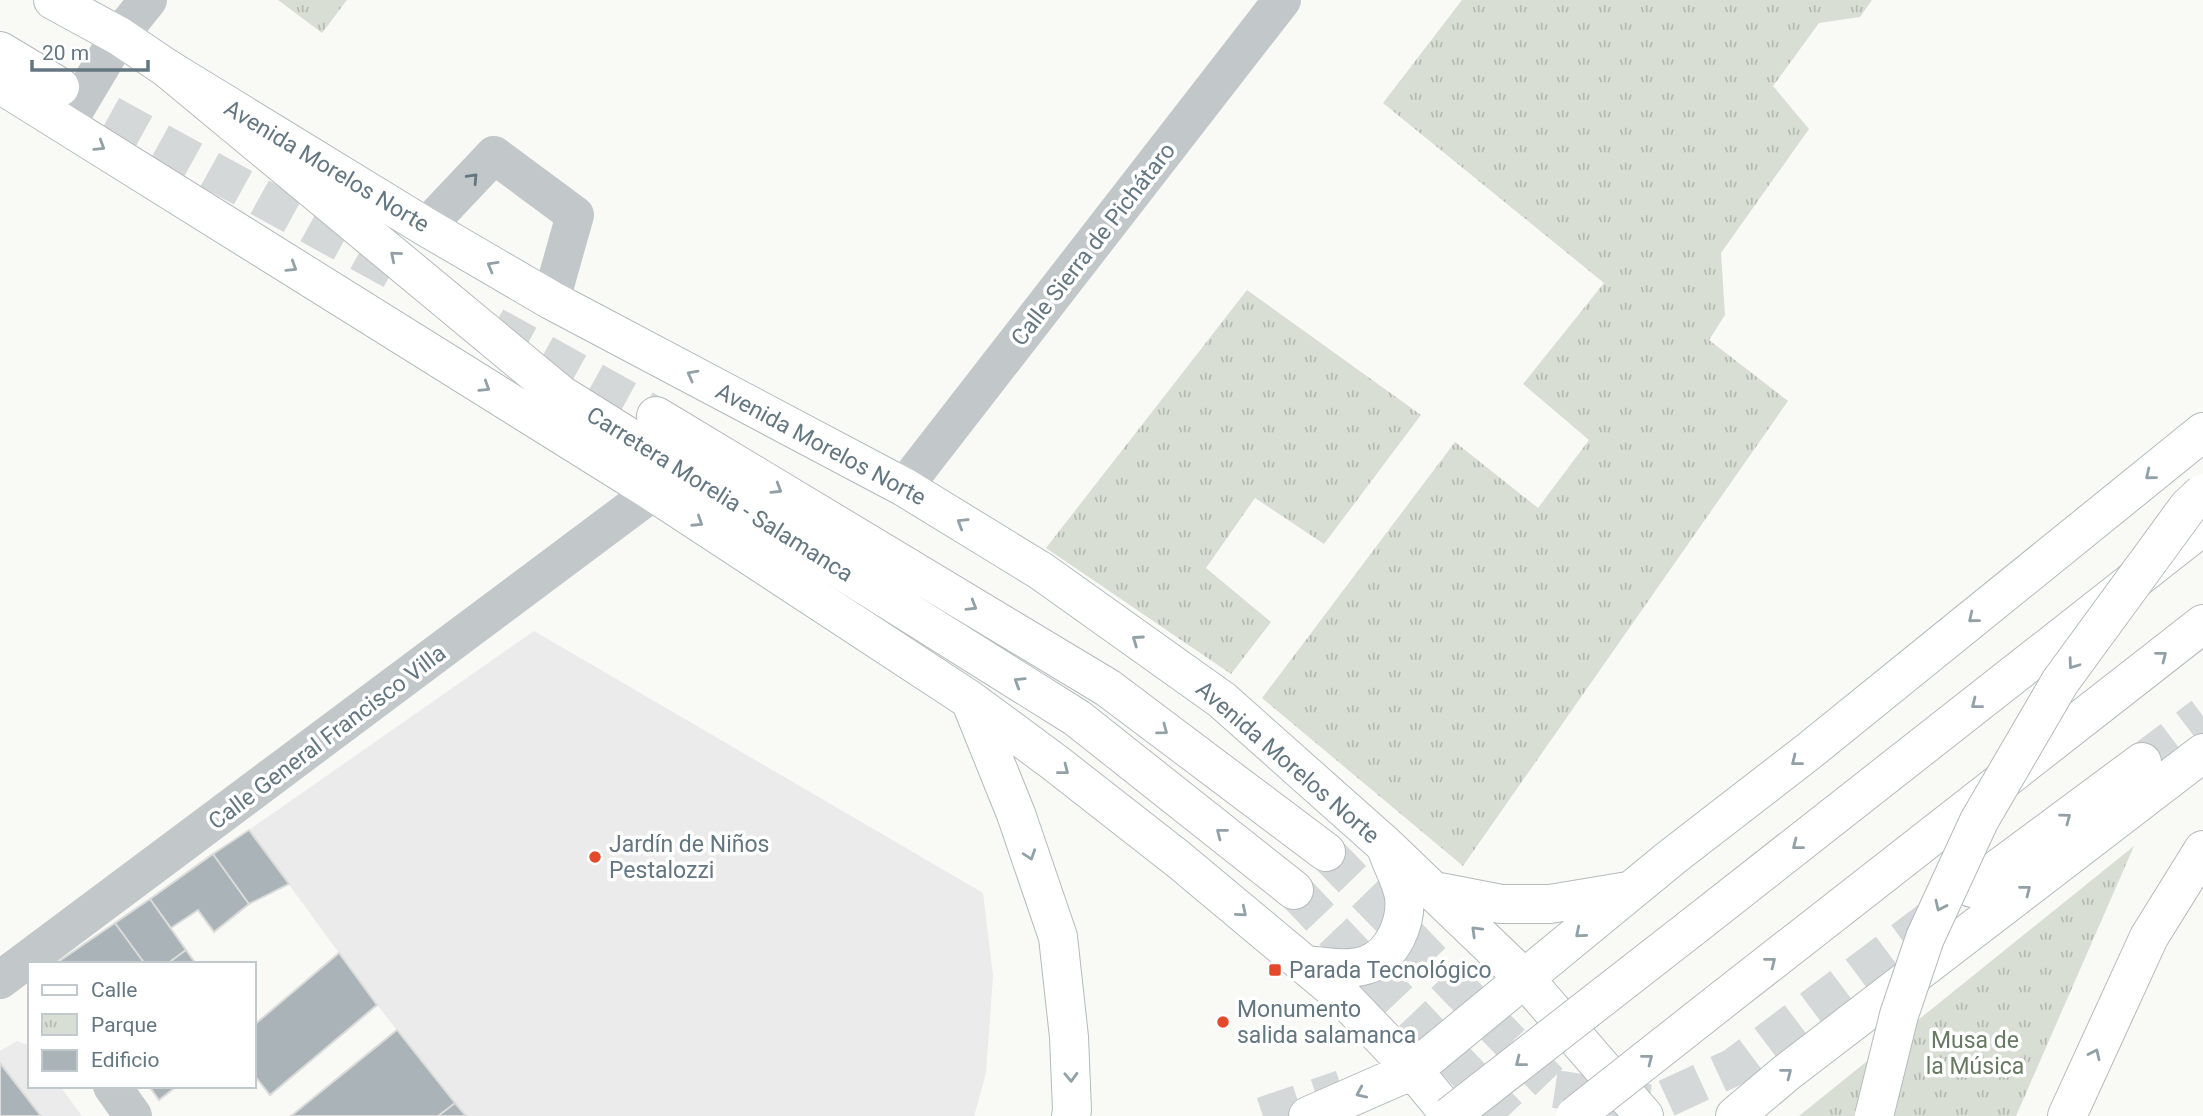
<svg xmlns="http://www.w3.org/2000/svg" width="2203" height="1116" font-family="Roboto,sans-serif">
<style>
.built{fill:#eaebea}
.park{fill:url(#park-tufts)}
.building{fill:#a9b3b8;stroke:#dbdbd9;stroke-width:2}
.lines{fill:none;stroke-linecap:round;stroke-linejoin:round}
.highway-tunnel{stroke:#d4d8d9;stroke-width:38;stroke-dasharray:38 19;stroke-linecap:butt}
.major-casing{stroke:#b4babd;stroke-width:40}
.highway-casing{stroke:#b6babd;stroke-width:40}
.minor{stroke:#c2c7ca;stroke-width:38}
.major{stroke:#fff;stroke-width:38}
.highway{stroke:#fff;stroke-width:38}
.highway-bridge-casing{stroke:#b6babd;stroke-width:40;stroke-linecap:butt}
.highway-bridge{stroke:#fff;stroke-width:38}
.oneway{stroke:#92a0a7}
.oneway2{stroke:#647781}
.poi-dot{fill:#e4492b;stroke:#fff;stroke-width:2.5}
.labels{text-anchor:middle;stroke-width:7;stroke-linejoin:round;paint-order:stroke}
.street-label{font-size:23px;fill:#647781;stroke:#fff}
.poi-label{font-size:23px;fill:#647781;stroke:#fff;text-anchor:start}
.park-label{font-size:23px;fill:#687a63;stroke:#fff}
</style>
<defs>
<pattern id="park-tufts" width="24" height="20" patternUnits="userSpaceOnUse" patternTransform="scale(1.75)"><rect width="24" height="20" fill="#d9ded5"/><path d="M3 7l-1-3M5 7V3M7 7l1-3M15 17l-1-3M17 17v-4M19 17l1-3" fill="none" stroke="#b4b9b2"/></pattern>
</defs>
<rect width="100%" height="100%" fill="#f9f9f6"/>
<path class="built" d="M534 631 983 893 993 976 986 1073 974 1116H466L377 1005 249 830Z
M17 1041 30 1046V1086H60L82 1116H0V1051Z"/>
<path class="park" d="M278 0H347L322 33Z
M1462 0H1872L1860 17 1819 23 1773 86 1809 129 1721 253 1725 315 1709 340 1788 401 1463 866 1262 698 1455 442 1538 508 1589 440 1523 384 1604 283 1383 103Z
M1247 290 1421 415 1324 544 1255 498 1206 568 1271 622 1231 674 1046 548Z
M2134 846 2016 1116H1799Z"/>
<path class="building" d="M249 830 289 884 249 904 213 854Z
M213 854 249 904 214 932 198 910 171 928 150 899Z
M150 899 186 950 167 964H145L115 923Z
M115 923 145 964H60L58 962Z
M186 950 196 964H167Z
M339 953 377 1005 270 1095 254 1075V1025Z
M397 1030 455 1103 438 1116H291Z
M0 1063 41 1116H0Z
M149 1086H177L159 1100Z
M455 1103 466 1116H438Z"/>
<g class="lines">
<path class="highway-tunnel" d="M60 87 401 275
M494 326 656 416
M2142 762 2203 716
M1326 852 1549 1082
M1294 890 1508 1116
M1555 1089 1654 1104 1734 1067 1946 908
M1263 1116 1342 1089"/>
<g class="major-casing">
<path id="major" d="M53 0 119 36 168 69 426 227 551 300 904 487 1041 571 1222 700 1385 845 1525 979 1644 1116
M0 84 653 492 970 700 1054 762 1178 859 1341 995 1413 1070 1451 1116
M970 700 1016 814 1058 937 1069 1037 1072 1110 1071 1116
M1434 891 1501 904H1550L1628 891
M1306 965C1325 967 1347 971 1366 965 1393 956 1407 922 1404 897 1402 882 1392 865 1387 850
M1308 1116 1413 1070 1672 857 1809 751 2203 432
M1735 1116 1786 1073 2203 753"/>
</g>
<g class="highway-casing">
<path id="highway" d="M0 51 60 87
M168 69 560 394 1077 718 1294 890
M656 416 1108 688 1326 852
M1972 888 2142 762
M1690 929 2203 526
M1717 1004 2203 624
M2067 1116 2149 937 2203 850"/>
</g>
<path class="minor" d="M66 125 119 36 148 0
M426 227 494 155 575 215 551 300
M904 487 1282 0
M0 980 653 492
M112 1086 133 1116"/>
<use href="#major" class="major"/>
<use href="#highway" class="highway"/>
<g class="highway-bridge-casing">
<path id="highway-bridge" d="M1450 1116 1690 929
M1575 1116 1717 1004
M1874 1116 1899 1015 1925 938 1979 821 2060 682 2188 507 2203 493"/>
</g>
<use href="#highway-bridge" class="highway-bridge"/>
</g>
<defs><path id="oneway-chevron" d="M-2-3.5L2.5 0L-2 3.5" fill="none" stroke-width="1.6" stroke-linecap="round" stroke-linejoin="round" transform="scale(1.75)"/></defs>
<g class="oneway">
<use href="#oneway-chevron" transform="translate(100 146) rotate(32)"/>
<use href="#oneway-chevron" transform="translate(395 256) rotate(-140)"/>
<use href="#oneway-chevron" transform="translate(492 266) rotate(-150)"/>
<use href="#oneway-chevron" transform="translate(292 267) rotate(32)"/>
<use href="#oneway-chevron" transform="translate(692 375) rotate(-152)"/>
<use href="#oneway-chevron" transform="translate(485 387) rotate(32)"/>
<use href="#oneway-chevron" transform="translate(2150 475) rotate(141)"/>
<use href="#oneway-chevron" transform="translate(777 489) rotate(31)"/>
<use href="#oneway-chevron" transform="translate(698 522) rotate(33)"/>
<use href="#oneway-chevron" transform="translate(962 523) rotate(-148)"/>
<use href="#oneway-chevron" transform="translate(972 606) rotate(31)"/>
<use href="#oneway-chevron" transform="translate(1973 618) rotate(141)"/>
<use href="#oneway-chevron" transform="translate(1137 640) rotate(-145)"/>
<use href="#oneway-chevron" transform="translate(2162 656) rotate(-38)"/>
<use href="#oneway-chevron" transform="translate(2073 664) rotate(126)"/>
<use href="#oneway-chevron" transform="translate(1019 682) rotate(-148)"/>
<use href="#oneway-chevron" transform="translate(1976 704) rotate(142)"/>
<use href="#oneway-chevron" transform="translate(1163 730) rotate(37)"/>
<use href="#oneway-chevron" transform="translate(1796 761) rotate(142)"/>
<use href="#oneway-chevron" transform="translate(1064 770) rotate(38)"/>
<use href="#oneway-chevron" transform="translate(2066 818) rotate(-37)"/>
<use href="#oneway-chevron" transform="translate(1221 833) rotate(-142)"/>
<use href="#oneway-chevron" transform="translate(1797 845) rotate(142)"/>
<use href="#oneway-chevron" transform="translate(1030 855) rotate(71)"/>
<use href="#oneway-chevron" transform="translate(2026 890) rotate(-38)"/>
<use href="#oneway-chevron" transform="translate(1940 906) rotate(115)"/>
<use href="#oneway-chevron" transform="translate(1242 912) rotate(40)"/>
<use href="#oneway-chevron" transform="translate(1476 931) rotate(-136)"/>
<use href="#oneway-chevron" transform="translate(1580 933) rotate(140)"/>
<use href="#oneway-chevron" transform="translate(1771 962) rotate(-38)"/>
<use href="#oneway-chevron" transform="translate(2095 1054) rotate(-65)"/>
<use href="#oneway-chevron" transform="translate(1648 1059) rotate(-38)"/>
<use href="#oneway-chevron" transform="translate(1520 1062) rotate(142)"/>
<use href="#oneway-chevron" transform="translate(1787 1073) rotate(-38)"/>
<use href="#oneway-chevron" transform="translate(1071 1077) rotate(88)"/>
<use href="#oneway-chevron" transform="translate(1361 1093) rotate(156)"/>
</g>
<use class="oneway2" href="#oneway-chevron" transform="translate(473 178) rotate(-47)"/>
<g class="poi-dot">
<circle cx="595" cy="857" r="7"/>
<rect x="1268" y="963" width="14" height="14" rx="3.5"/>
<circle cx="1223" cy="1022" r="7"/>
</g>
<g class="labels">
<g class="street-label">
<text transform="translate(327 166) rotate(31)" y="8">Avenida Morelos Norte</text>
<text transform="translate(1093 244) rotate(-52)" y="8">Calle Sierra de Pichátaro</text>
<text transform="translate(821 444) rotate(28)" y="8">Avenida Morelos Norte</text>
<text transform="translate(720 494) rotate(32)" y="8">Carretera Morelia - Salamanca</text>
<text transform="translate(327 737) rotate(-37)" y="8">Calle General Francisco Villa</text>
<text transform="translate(1288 762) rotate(41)" y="8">Avenida Morelos Norte</text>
</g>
<g class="poi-label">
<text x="609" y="852">Jardín de Niños<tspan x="609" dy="26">Pestalozzi</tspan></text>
<text x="1289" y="978">Parada Tecnológico</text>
<text x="1237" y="1017">Monumento<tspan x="1237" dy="26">salida salamanca</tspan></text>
</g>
<g class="park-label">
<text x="1975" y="1048">Musa de<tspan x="1975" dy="26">la Música</tspan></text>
</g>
</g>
<rect x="28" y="962" width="228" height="126" fill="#ffffff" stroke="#c1c9cd" stroke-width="2"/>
<rect x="42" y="985" width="35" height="10" fill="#ffffff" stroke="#c1c9cd" stroke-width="2"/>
<text x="91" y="997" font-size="21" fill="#647781">Calle</text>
<rect x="42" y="1014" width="35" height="21" fill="url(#park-tufts)" stroke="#c1c9cd" stroke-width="2"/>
<text x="91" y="1032" font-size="21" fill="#647781">Parque</text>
<rect x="42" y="1050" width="35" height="21" fill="#a9b3b8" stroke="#c1c9cd" stroke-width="2"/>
<text x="91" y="1067" font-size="21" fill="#647781">Edificio</text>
<path d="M32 60v10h116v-10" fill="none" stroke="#647781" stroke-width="3.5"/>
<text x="42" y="60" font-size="21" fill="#647781" stroke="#ffffff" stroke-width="5" paint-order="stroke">20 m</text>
</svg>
